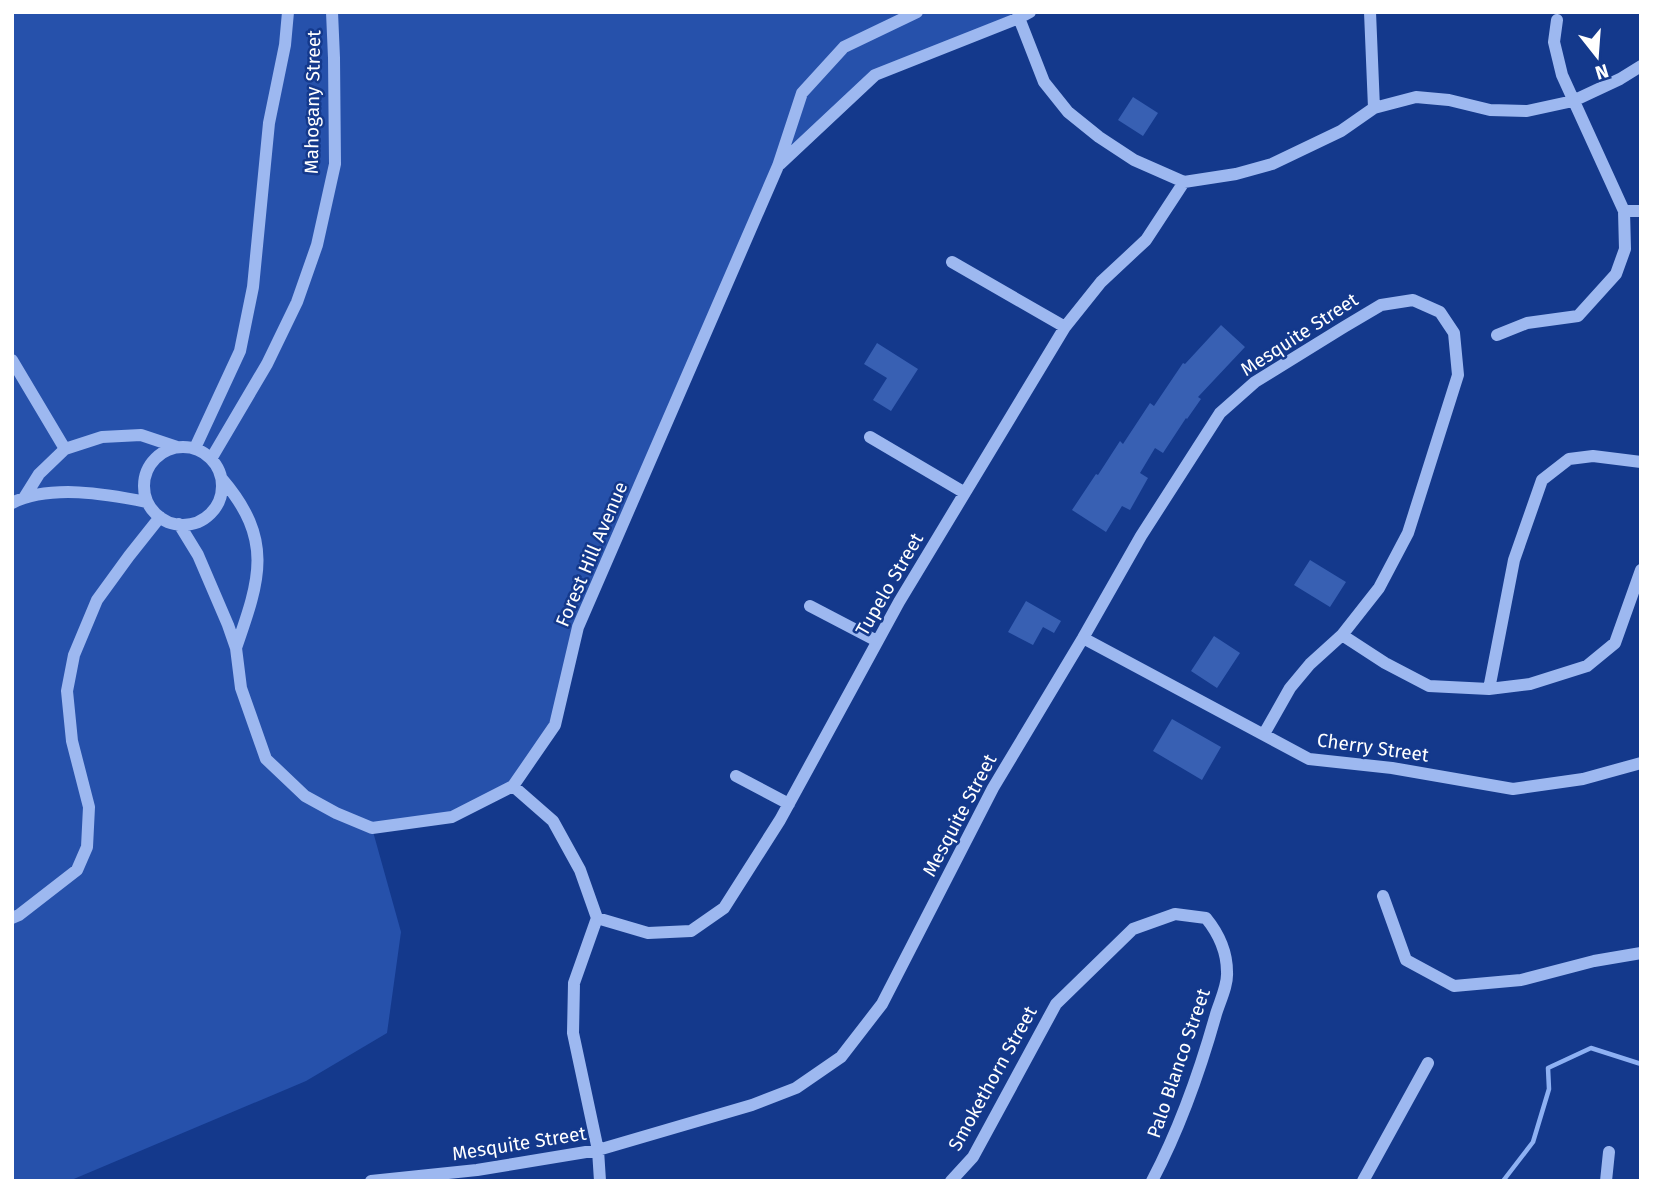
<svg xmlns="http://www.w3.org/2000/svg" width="1653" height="1193" font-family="'Fira Sans',sans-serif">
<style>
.green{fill:#2651ab}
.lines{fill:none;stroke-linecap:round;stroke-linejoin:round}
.stream{stroke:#8eb1f3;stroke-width:4.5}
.building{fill:#3860b3}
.minor{stroke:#9db8f0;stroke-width:12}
.labels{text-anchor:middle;stroke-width:5;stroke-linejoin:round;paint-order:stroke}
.street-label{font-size:19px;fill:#fff;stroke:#14398c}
</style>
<rect width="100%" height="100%" fill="#14398c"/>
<path class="green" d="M12 12H1030L875 75 778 166 578 627 555 725 513 786 452 817 372 828 401 932 387 1033 306 1081 69 1181H12Z"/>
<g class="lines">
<path class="stream" d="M1503 1181 1533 1142 1549 1089 1548 1068 1591 1048 1641 1064"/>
</g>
<path class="building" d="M1133 97 1158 113 1143 136 1118 120Z
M1221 325 1245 347 1198 397 1201 399 1187 419 1186 418 1163 453 1155 448 1140 473 1148 478 1130 510 1122 506 1106 532 1072 510 1096 474 1098 475 1120 441 1123 444 1150 403 1154 406 1183 363 1185 364Z
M877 343 918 369 891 411 873 400 887 378 864 364Z
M1310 560 1346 582 1330 607 1294 585Z
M1026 601 1061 621 1054 633 1043 627 1033 645 1008 632Z
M1214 636 1240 653 1217 688 1191 671Z
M1172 719 1221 747 1202 780 1153 751Z"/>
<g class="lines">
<path class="minor" d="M1018 12 1019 18 1044 82 1068 112 1099 137 1134 160 1184 182 1236 174 1272 164 1341 131 1374 108 1416 97 1449 100 1490 110 1527 111 1573 101 1620 79 1641 66
M1370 12 1374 108
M780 164 875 75 1019 18 1030 12
M1624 211H1641
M952 262 1065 327
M1497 335 1527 323 1578 316 1616 274 1625 249 1624 211 1562 75 1554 42 1557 20
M12 360 65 449
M870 437 965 493
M144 486a39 39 0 1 1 78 0a39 39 0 1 1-78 0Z
M195 448 240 351 253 287 269 123 285 45 288 12
M211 459 267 364 297 302 317 245 335 164 334 58 332 12
M222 479C274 540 260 579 236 648
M24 498 39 474 65 449 102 437 141 435 177 447
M12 503C51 484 106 494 147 502
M179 524 198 555 228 625 236 648 241 688 266 759 305 796 336 813 372 828 452 817 513 786 555 725 578 627 778 166 802 93 844 47 917 12
M810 606 877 641
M1342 635 1385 663 1429 686 1489 689 1530 684 1587 666 1615 643 1641 570
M1083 638 1309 759 1392 768 1513 789 1583 779 1641 763
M1489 689 1514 560 1542 480 1569 459 1593 456 1641 462
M736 776 789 804
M513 786 553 821 580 870 597 918 574 983 573 1033 598 1150 600 1181
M1383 896 1406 960 1454 986 1521 980 1594 961 1641 953
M12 918 19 915 77 870 87 847 89 807 72 741 67 691 74 655 97 600 129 556 160 517
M597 918 648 933 691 931 724 908 780 820 899 602 1065 327 1101 282 1146 240 1184 182
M371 1181 477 1170 598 1150 752 1105 796 1088 841 1057 882 1004 993 788 1083 638 1141 536 1220 413 1255 382 1344 327 1381 305 1413 300 1440 312 1454 333 1458 375 1408 533 1379 588 1342 635 1310 664 1290 688 1264 734
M951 1181 973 1157 1056 1004 1133 929 1175 914 1206 918C1219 934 1227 951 1227 972 1228 985 1220 1001 1216 1014 1200 1071 1180 1128 1152 1181
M1363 1181 1428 1063
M1606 1181 1609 1152"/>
</g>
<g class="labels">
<g class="street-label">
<text transform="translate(312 102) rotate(-89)" y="7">Mahogany Street</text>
<text transform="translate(1299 334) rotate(-33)" y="7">Mesquite Street</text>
<text transform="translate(591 554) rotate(-67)" y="7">Forest Hill Avenue</text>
<text transform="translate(889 584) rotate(-60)" y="7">Tupelo Street</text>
<text transform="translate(1373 747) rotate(8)" y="7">Cherry Street</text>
<text transform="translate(959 815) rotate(-62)" y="7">Mesquite Street</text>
<text transform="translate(1178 1063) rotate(-71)" y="7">Palo Blanco Street</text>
<text transform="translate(992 1078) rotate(-61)" y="7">Smokethorn Street</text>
<text transform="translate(519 1143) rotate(-9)" y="7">Mesquite Street</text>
</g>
</g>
<rect width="1653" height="1193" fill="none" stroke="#ffffff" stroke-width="28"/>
<g transform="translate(1597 56) rotate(163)" stroke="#14398c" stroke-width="5" paint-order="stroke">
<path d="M0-5L12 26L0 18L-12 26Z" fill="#ffffff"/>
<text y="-10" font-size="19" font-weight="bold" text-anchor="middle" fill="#ffffff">N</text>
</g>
</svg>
